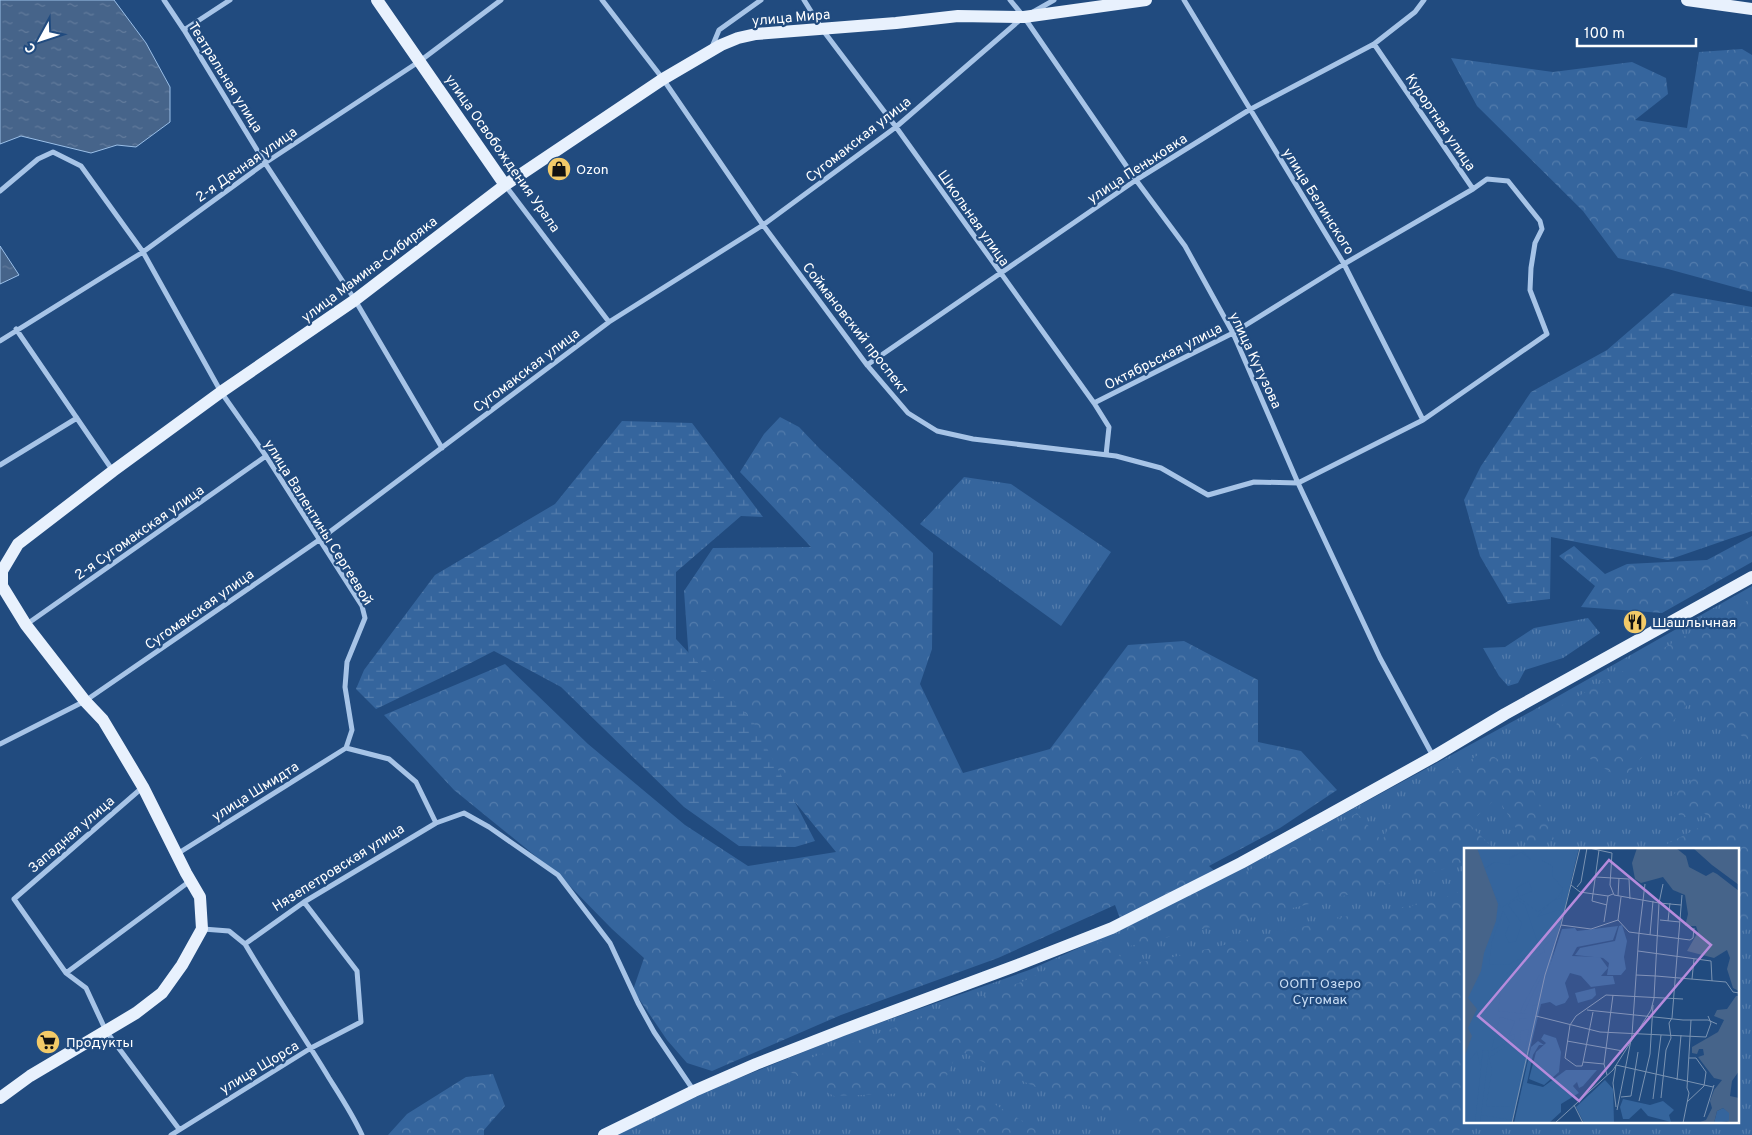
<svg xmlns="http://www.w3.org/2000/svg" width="1752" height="1135" font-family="Overpass,sans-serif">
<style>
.grass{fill:url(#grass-tufts);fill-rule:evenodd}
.forest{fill:url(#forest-crowns)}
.wetland{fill:url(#wetland-marsh)}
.water{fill:url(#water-ripples);stroke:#9abfe8}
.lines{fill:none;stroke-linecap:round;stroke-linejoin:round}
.minor{stroke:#a7c4e7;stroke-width:5}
.primary{stroke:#e8f1fd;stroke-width:12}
.labels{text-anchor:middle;stroke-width:4.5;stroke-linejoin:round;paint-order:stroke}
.street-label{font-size:14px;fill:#fff;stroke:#214b7f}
.poi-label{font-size:14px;fill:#fff;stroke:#214b7f;text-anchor:start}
.park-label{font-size:14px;fill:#cadef5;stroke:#214b7f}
.inset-road{fill:none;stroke:#7a93b2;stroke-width:1}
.view{fill:#b68bdc;fill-opacity:0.15;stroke:#b68bdc;stroke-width:2.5}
.inset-edge{fill:none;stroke:#fff;stroke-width:2.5}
</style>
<defs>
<pattern id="grass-tufts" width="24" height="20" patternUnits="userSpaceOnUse" patternTransform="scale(1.25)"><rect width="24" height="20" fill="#35659d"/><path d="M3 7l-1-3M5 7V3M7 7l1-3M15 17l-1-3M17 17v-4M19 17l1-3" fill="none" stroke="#537cac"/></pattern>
<pattern id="forest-crowns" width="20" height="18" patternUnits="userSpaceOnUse" patternTransform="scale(1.25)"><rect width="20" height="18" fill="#35659d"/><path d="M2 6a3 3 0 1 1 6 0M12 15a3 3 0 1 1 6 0" fill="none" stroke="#537cac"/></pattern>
<pattern id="wetland-marsh" width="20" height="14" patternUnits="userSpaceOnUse" patternTransform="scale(1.25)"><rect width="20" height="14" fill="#35659d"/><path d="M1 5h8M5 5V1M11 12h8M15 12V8" fill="none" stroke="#537cac"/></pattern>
<pattern id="water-ripples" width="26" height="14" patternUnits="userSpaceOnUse" patternTransform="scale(1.25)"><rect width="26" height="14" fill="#46648a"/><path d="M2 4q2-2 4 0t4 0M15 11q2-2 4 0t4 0" fill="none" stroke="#627b9c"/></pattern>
</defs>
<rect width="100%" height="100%" fill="#214b7f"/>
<path class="grass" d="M964 477 1011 484 1111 552 1061 626 920 524Z
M1752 586V1135H614L697 1095 848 1034 1029 970 1117 931 1246 867 1532 711ZM1466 849H1738V1121H1466Z
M1588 618 1600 633 1563 658 1525 670 1518 683 1508 686 1499 676 1483 648 1505 647 1534 628Z"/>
<path class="forest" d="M1742 49 1752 55V292L1668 269 1618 258 1583 211 1477 106 1451 58 1553 72 1632 62 1666 78 1668 94 1635 120 1687 128 1699 52Z
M780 417 799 427 820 449 933 553 932 649 920 684 963 773 1050 749 1128 645 1184 641 1258 680V742L1301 751 1337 790 1280 828 1209 866 1227 882 1357 813 1382 841 1399 806 1484 751 1528 777 1554 839 1534 849H1529L1497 797 1469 824 1494 849H1466V863L1343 896 1130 946 1115 905 998 958 841 1015 712 1071 687 1063 667 1040 633 990 644 958 612 929 560 876 454 790 384 715 505 664 588 744 685 825 748 866 836 852 767 768 689 661 684 591 713 548 811 547 740 472 764 434Z
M1752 536V562L1662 613 1581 607 1595 586 1559 556 1574 546 1605 574 1627 564 1707 560Z
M1752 598V742L1688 704 1622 780 1554 735 1561 706Z
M1698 775 1741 781 1740 806 1752 812V928L1738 932V849H1657L1712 821 1701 810 1681 819 1670 797Z
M1466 889V1121H1475L1451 1135H1144L1122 1117 1048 1093 958 1050 940 1092 834 1096 783 1068 1024 981 1108 938 1125 964 1169 958 1348 916 1433 902Z
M493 1074 505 1106 484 1130V1135H388L407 1114 466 1077Z
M979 1095 1041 1132 1052 1135H953Z"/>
<path class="wetland" d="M1673 293 1752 307V531L1668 560 1551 537 1550 599 1508 604 1480 556 1464 500 1481 466 1531 392 1607 350Z
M622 421 692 423 763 517 741 516 676 572V639L754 723 815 841 795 847 739 846 684 807 561 687 494 651 455 671 376 709 356 689 364 670 435 575 555 504Z"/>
<path class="water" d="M0 0H114L146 43 170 87V122L136 147 117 145 91 153 21 136 0 144Z
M0 246 19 275 0 284Z"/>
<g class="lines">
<path class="minor" d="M164 0 184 30 265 163 355 300 442 448
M602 0 663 79 763 225 867 365 908 413 937 431 973 439 1116 456 1161 468 1208 495 1254 482 1298 483 1423 420 1547 334 1530 290 1531 268 1535 243 1542 229 1540 221 1508 181 1487 179 1473 189 1374 44
M804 0 822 29 896 127 1094 403 1109 427 1106 455
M1010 0 1024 17 1136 180 1185 246 1233 333 1298 483 1380 658 1433 756
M1184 0 1344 264 1423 420
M1033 12 1054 0
M184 30 230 0
M712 47 719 30 761 0
M505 185 609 322
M0 191 38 159 53 152 81 166 143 252 221 392 266 456 362 606 365 618 347 662 345 687 352 730 346 748 389 759 416 782 436 823 464 813 489 827 558 875 610 943 638 1003 654 1032 694 1091
M16 329 113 471
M0 341 143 252 265 163 420 61 501 0
M867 365 1136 180 1249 110 1374 44 1415 12 1424 0
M1094 403 1233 333 1344 264 1473 189
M0 465 77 418
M27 624 266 456
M0 744 85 701 319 540 609 322 763 225 896 127 1021 19
M143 787 14 899 66 973 86 988 106 1031 179 1129
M177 854 346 748
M203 929 229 931 245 944 304 902 436 823
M245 944C272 990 302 1033 329 1078 341 1097 353 1115 362 1135
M66 973 190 881
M171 1135 311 1048 361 1022 357 971 304 902"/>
<path class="primary" d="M377 0 505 185
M1687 0 1752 9
M0 1098 30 1076 136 1013 162 993 182 965 202 929 200 897 186 873 143 787 118 745 103 720 85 701 26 625 2 586V571L18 544 113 471 221 392 355 300 505 185 663 79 721 45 738 38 756 34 896 23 958 16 1024 17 1146 0
M604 1135 694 1091 756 1064 843 1030 1020 964 1112 928 1241 863 1325 817 1433 757 1505 714 1752 577"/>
</g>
<defs>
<g id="shop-disc" transform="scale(1.25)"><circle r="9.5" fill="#f3ca68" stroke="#214b7f"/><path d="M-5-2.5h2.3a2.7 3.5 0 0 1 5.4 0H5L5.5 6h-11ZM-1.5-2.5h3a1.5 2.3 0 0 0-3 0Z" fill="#111"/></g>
<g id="restaurant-disc" transform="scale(1.25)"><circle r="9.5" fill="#f3ca68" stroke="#214b7f"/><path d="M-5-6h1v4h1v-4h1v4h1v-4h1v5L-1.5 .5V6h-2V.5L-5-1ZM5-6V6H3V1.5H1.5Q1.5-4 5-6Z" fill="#111"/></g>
<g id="supermarket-disc" transform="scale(1.25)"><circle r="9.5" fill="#f3ca68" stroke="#214b7f"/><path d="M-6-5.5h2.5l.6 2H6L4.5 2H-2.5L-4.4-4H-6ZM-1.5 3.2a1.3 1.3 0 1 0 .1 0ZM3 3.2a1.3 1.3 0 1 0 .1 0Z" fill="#111"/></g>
</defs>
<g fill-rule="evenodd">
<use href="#shop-disc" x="559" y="169"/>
<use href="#restaurant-disc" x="1635" y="622"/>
<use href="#supermarket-disc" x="48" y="1042"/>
</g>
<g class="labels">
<g class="street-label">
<text transform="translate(791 17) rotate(-5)" y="5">улица Мира</text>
<text transform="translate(226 77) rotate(58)" y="5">Театральная улица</text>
<text transform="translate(1441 122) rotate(56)" y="5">Курортная улица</text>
<text transform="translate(858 139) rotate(-38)" y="5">Сугомакская улица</text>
<text transform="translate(503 153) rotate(55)" y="5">улица Освобождения Урала</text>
<text transform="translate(246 164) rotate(-35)" y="5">2-я Дачная улица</text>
<text transform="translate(1137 168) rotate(-33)" y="5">улица Пеньковка</text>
<text transform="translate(1319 201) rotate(58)" y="5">улица Белинского</text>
<text transform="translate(974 218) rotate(55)" y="5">Школьная улица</text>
<text transform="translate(369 269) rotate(-37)" y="5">улица Мамина-Сибиряка</text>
<text transform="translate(856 328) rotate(52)" y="5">Соймановский проспект</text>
<text transform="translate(1163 356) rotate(-27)" y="5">Октябрьская улица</text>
<text transform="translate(1256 360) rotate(65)" y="5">улица Кутузова</text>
<text transform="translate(526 370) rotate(-37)" y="5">Сугомакская улица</text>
<text transform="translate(319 522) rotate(58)" y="5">улица Валентины Сергеевой</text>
<text transform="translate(139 532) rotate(-35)" y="5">2-я Сугомакская улица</text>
<text transform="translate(199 609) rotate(-35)" y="5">Сугомакская улица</text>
<text transform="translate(255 791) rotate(-32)" y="5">улица Шмидта</text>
<text transform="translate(71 834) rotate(-41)" y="5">Западная улица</text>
<text transform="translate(338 867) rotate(-32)" y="5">Нязепетровская улица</text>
<text transform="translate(259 1067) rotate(-31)" y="5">улица Щорса</text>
</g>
<g class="poi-label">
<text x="576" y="174">Ozon</text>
<text x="1652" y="627">Шашлычная</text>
<text x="66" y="1047">Продукты</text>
</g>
<g class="park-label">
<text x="1320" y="988">ООПТ Озеро<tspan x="1320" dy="16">Сугомак</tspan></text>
</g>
</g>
<g transform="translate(1464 848)">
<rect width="275" height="275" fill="#214b7f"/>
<path d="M0 0H115L48 275H0ZM131 140 132 147 128 151 114 155 111 145ZM159 251 186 257 199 253 210 262 205 267 207 274 184 268 177 260 165 271H159L156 259ZM259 260 265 264V273L250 275 253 263Z" fill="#35659d"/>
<path d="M13 0H52V6L45 10 46 18 31 14 20 21ZM56 0H109L112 9 100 65 94 62 73 69 88 53 97 50 99 41 89 29 88 18 77 12H67ZM52 51 61 57 76 102 43 117 25 116 28 93 39 63 46 75 41 87 45 95 52 93 58 75 44 57ZM154 78 149 92 113 99 108 108 136 109 144 120 137 128H149L151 136 127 139 117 128 106 125 101 135 105 149 101 155 92 158 86 154 68 158 69 173H55L56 170 63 171V166L34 163 39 129 56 115 81 104 79 99 93 87 80 126H76L59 157 56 165 60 164 78 127 82 129 98 81 111 80 113 83ZM36 169 51 173 45 188 51 186 50 191 27 203ZM65 181 50 264H46V259L22 258 28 222 25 210 46 195 49 198 57 195 56 183ZM74 193 80 197H75L69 207 63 235 79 239 102 222H133L119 238 115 240 113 234 109 238 115 245 97 256V264L85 275H50L67 199ZM19 202 11 275H0V219L13 203 16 217ZM141 232 149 241 150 275H120L112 259ZM17 267 48 272 47 275H16Z" fill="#35659d"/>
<path d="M57 4 67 12H77L88 18 89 29 99 41 94 49 74 64 54 49 68 43 65 33 52 40 55 47 37 60 20 21 31 14 46 17V11ZM158 77 163 93 160 109 162 121 157 127H143L145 115 139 110 111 107 116 100 151 93 155 78ZM80 186 92 190 97 204 95 224 80 237 65 231 72 204 82 195 77 191Z" fill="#35659d"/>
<path d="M19 202 25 203 16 275H11Z" fill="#35659d"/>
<path d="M0 0H13L34 56 32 73 20 105 17 123 4 150 13 161 4 180 8 188 0 210ZM173 0H212L222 8 225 19 242 28 249 24 253 26 275 43V143L269 140 263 121 266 110 263 102 250 110 223 103 234 84 232 78H221L224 66 221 47 209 42 199 29 177 35 171 31 168 15ZM229 0H275V37L248 17ZM272 148H275V223L268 233 266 248 275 250V275H260L265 273V265L259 260 253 263 250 275H233L242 272 248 260 246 253 250 242 258 232 250 230 234 209 240 207 239 201H235L233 206 228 205V199L254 184 260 172 250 168 253 162 263 161Z" fill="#46648a"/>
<path class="inset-road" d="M135 2 128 53 143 57M132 29 165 31 166 51M199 36 195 55 217 57M107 37 116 44 144 48M113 39 117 34 123 0M154 48 155 30M154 72 157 49M196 72 216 74M204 73 206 55M140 74 144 48 149 46M97 77 127 81 154 72 165 84 226 92 229 90 230 80M186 87 189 53M174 103 247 113 248 133M172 127 192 128M192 128 262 134 269 144 275 145M228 131 230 111M123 162 219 172H244L253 176M72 168 136 184 242 189 247 175 244 168M103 193 159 203M119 214 129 164M140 216 119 214 118 218H112L101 210 106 177 112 168 142 147 219 151M143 227 140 216 149 147M213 232 217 187M157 249 167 248 174 204M197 250 202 202 207 190 205 175 208 170 218 47M189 251 197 187M175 253 186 206 189 157M223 254 240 238 242 224 232 210H225M110 257 119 275M152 259 149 235 152 217 249 239M153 262 168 187 175 85 181 36M240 269 250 237M48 275 81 127 97 77 116 0M91 275 149 222 187 162 190 150 195 55 150 47 146 37 148 5 125 0M219 275 225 245 223 240 227 172"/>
<path class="view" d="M145 12 247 97 115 253 14 168Z"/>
<rect width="275" height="275" class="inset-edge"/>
</g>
<g transform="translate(40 40) rotate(230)" stroke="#214b7f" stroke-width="4" paint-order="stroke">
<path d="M0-4L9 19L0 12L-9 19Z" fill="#ffffff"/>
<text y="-8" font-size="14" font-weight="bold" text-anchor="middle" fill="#ffffff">С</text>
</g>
<path d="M1577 38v8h119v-8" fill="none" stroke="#ffffff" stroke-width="2.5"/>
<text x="1584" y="38" font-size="15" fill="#ffffff" stroke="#214b7f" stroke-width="4" paint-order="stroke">100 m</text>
</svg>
